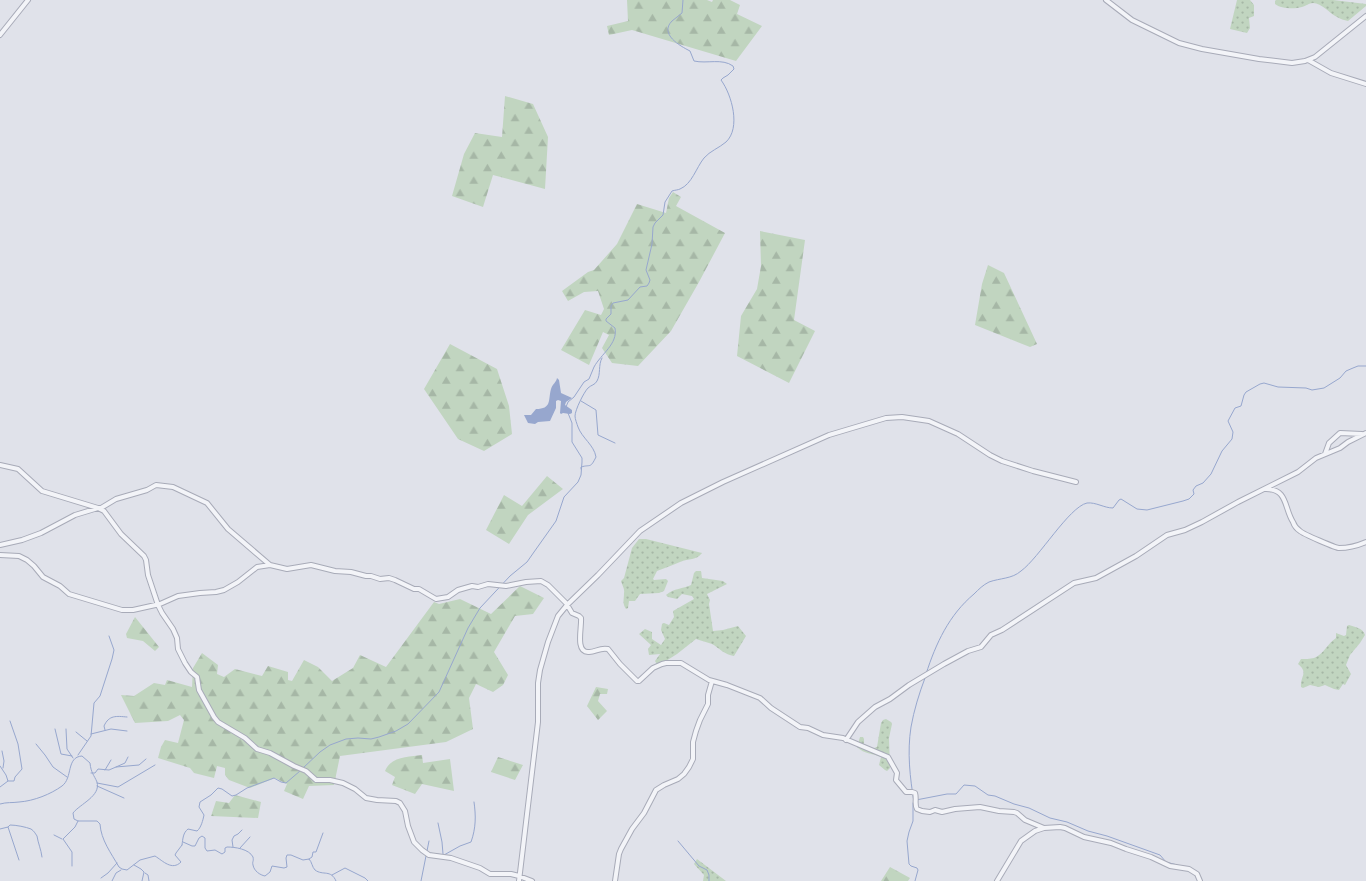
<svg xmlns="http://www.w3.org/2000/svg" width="1366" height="881" font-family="Overpass,sans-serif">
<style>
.grass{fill:url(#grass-dots)}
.forest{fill:url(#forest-firs)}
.water{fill:#97a7ce}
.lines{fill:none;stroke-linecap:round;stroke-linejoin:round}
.stream{stroke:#97a7ce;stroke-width:1}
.minor-casing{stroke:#a8abb8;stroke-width:6}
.minor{stroke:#f3f4f8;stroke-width:4}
</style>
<defs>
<pattern id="grass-dots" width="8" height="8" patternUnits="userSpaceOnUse" patternTransform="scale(1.25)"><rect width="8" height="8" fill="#c1d5c0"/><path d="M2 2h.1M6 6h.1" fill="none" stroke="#a6b7a6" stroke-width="1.8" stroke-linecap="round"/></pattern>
<pattern id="forest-firs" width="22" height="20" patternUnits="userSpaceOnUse" patternTransform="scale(1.25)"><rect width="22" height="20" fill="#c1d5c0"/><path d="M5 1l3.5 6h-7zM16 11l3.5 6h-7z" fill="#a6b7a6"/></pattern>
</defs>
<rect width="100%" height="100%" fill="#e0e2ea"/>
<path class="grass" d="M1237 0H1250L1254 5V16L1249 18 1250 28 1247 33 1230 29Z
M1276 0H1333L1366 4V6L1348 21C1344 20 1340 19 1337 17 1329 13 1322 3 1313 3 1309 3 1306 6 1302 7 1295 9 1281 9 1275 4V1Z
M639 539H646L702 553C696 561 689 558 680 562 673 565 665 568 657 571L653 579 654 580 666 579 668 581 664 591 659 593 640 594 635 601H629L628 608 626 609C622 603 624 600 624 593 625 589 622 585 621 581L624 578 632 548Z
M696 571H701L702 578 723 581 727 584 707 594 710 600 709 604 713 631 723 630 738 626 746 636 734 656C725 655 719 648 712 644 707 642 701 641 696 639L677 654 658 666 655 661 660 654 649 655 648 649 651 645 639 634 645 629 652 632V639L661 645 665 639 661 630 662 624 664 623 669 625 674 617 673 611 694 599 692 596 682 594 677 599 668 597 666 595C674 588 683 589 691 585L694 573Z
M1349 625C1355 627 1363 628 1365 635L1360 643 1350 655 1346 665 1351 674 1345 685 1343 684 1339 690 1334 689 1325 685 1319 687 1310 685 1303 688 1301 687C1300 676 1309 673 1298 664L1301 659C1305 659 1310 659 1314 658 1323 655 1328 643 1336 638V633L1344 636 1346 635 1347 626Z
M886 719 891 722 892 724 889 738 890 768 887 771 885 770 879 765 881 757C872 753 864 754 857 747L860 737H863L864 739V744L871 748H874L877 747 881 723 883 720Z
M697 859 726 881H703L704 875 694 864Z"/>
<path class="forest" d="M627 0H707L712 2 713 0H730L740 5 737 14 762 26 736 61 632 30 609 35 607 26 628 21Z
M505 96 533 104 548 137 545 189 493 175 483 207 452 196 464 154 475 133 502 137Z
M673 192 681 197 676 206 725 233 699 282 671 331 638 366 612 363 602 348 609 335 603 332 589 365 561 350 585 310 601 315 604 309 598 291 584 292 568 301 562 291 588 272 594 270 617 244 637 204 666 213 669 198Z
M760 231 805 240 794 320 815 331 789 383 737 356 741 316 757 289 761 266Z
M988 265 1004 273 1037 344 1030 347 975 325 982 284Z
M450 344 497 369 509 406 512 434 484 451 458 439 424 389Z
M547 476 563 489 528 515 509 544 486 530 504 495 522 506Z
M520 586 544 598 533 614 515 616 494 652 508 675 503 685 493 692 476 684 469 698 473 729 446 742 340 756 334 785 309 786 303 799 284 791 287 784 275 778 250 788 229 780 225 775V768L217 766 214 778 194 773 190 768 158 758 161 747 165 740 178 743 184 720 180 715 168 721 135 723 121 695 134 696 154 683 165 685 167 680 192 687 193 668 202 653 218 665 217 674 224 677 235 669 262 676 268 666 288 672V680L292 681 304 660 318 667 332 681 353 668 360 655 386 667 434 602 439 604 460 599 491 614Z
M135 617 159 647 155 651 143 641 127 638 126 634Z
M596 687 608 689 607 694H600L598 701 607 711 598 720 587 706Z
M422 755 423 763 450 759 454 791 422 784 415 794 392 785 395 777 385 771C391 756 409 757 422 755Z
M498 757 523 765 515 780 491 772Z
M235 795 261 802 258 818 211 816 216 801 229 803Z
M890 867 910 878 908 881H881Z"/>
<path class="water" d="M557 378 559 380 561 393 572 398 566 402 565 405 572 410V413L570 414 563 413 561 414 560 413 561 401 558 400 556 401V408L550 421 538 422 535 424 528 423 524 415H531L536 409C552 409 548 400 551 389 553 383 556 383 557 378Z"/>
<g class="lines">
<path class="stream" d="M581 401 596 410 598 435 615 443
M566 407 568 402 574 397 584 382 589 379C591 375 592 371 594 367 601 354 618 344 615 328L606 321V319L611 314V306L613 303 628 300 640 287 647 286 649 283 650 280 646 270 652 244 653 227 655 223 663 215 665 202 672 191C675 190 678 190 680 189 692 184 696 168 704 158 710 151 719 148 726 142 741 128 732 95 721 80L723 78 728 75 734 69 733 66C722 58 707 64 694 61L690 51C680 46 659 34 672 21 675 18 679 16 682 13L683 0
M581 469V467C591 464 590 469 596 457 594 445 582 438 578 427 577 424 575 419 575 416 575 410 584 392 588 388 591 385 595 385 597 381 601 374 598 365 602 358
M926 674C936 643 949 615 974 594 979 589 983 585 989 582 1000 578 1012 579 1021 571 1039 558 1069 507 1087 503 1096 502 1104 508 1113 508L1119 500 1121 499 1137 509 1147 510 1183 501 1189 499 1194 494 1193 490 1196 486 1203 483 1211 474 1222 451 1232 439 1233 432 1228 421 1235 408 1241 406 1244 395 1246 392 1260 384 1264 383 1278 387 1306 388 1312 390 1324 388 1340 378 1346 371 1353 368 1358 366H1366
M55 729 61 754 72 756
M66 729 67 749 73 758
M105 730 104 726C109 715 116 716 127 717
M76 732 87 741
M91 734 111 729 127 731
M36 744 45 755 53 767 67 777
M2 751 4 761 3 768
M78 755 91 736 94 703 100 696 112 659 114 650 109 636
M0 766 6 775 8 781 0 787
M116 767 125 763 128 757
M303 768 320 752 330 745 346 739 358 738 371 739 379 737 396 731 408 724 439 692 468 628 480 608 510 576 527 562 534 552 556 521 564 497 578 482 581 475 582 462V458L572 442V423L568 413
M105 770 111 760
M91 773H95L98 769 109 770 116 767 139 765 146 759
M8 781H14L15 777 22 769 18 744 10 721
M97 783 118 787 155 765
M97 786 124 798
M916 800 947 794H956L964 785 975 786 988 795 995 796 1014 804 1029 808 1050 818 1067 822 1088 831 1107 836 1160 855 1166 862 1177 865
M914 802C910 778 907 752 911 727 914 710 919 694 925 678
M913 803V821L909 832 907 841 909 864 911 866 917 868 918 870 915 881
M0 804C7 802 12 803 19 802 34 801 51 794 62 786 73 778 66 757 82 756L90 763C91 773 94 775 97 782 101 796 80 804 73 813L74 819 78 821H97L100 824C101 840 111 853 119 867L122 869 127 870 140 860 155 856C163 861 172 871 181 862L175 855 176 853 182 845
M438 823 442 842 443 854
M8 827 10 825C16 825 26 827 31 829 34 831 35 833 37 836 38 843 41 849 42 857
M0 829 8 827 19 860
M54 835 62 839
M678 841 699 866 707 870 709 875V881
M183 842 192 846H195L199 838 202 836 205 838V848L207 851 215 850 222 854 225 852V848L227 847C235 847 249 849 253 857 254 862 252 861 253 865 254 871 260 875 265 876L270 872 272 866 284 868 287 867 286 858 287 855H291L303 860 309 859C312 862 312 867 315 870 323 876 331 869 336 881
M182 845C183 838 183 833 188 829L197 831C201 828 203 820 204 815L199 807 200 802 211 795 218 788 222 789 232 796 236 795 247 788 274 778 281 782 286 783 300 771
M233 847 232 840 234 836 238 834 242 830
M240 848 250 837
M429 853 444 855 460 846 471 842C476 828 476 816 474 802
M309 859 312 857 313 852H316L323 833
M134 865 141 869 144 872 142 881
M72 866V852L63 839 75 827 78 821
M145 873 148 875 149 881
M332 875 345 868 365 878 368 881
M101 878 108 873 117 863
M112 881 116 873 121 870
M421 881 429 841"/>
<g class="minor-casing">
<path id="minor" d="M1106 0 1132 20 1179 43 1202 49 1259 59 1292 63 1305 61 1315 57 1366 16
M0 35 28 0
M1308 60 1331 73 1366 84
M1325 454 1329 443 1340 433 1362 434
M0 465 18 469 42 491 98 508H101L116 499 147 490 156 485 173 487 207 503 228 529 270 565 287 569 311 565 335 571 351 572 366 576H371L380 579 389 578 395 580 414 589H419L436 599 448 597 458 590 472 586 478 587 488 584 506 586 526 582 541 581 548 585 566 603 572 613 579 616 581 618C582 627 575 652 588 652 595 653 599 647 608 649L620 664 637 681H639L653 668 662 664 666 663H681L709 680 727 685 760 698 771 708 800 727 808 728 823 735 843 738 888 757 897 773 896 780 906 792H912L915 793C917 799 914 804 917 809L922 811 930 812 935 810 942 812 955 809 980 807 999 811 1014 812 1017 813 1025 820 1044 828 1060 827 1065 828 1084 837 1111 843 1126 849 1151 857 1170 866 1189 869 1197 874 1200 881
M1266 489C1288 489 1284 508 1293 522 1294 525 1297 529 1300 531 1303 534 1336 548 1339 548 1347 548 1359 545 1366 542
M0 545 22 540 41 533 75 515 98 508 104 511 121 534 144 556 146 560 148 575 158 605 162 613 173 629 177 638 178 649 185 663 191 672 197 677 199 690 214 717 218 722 245 738 257 749 270 753 294 766 306 771 316 780H330L343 783 355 789 366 798 377 800 396 801 400 803 405 811 408 826 414 842 422 850 429 855 451 858 480 868 490 874H511L519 876 532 881
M0 555 19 556 27 560 34 566 43 577 60 586 69 594 122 610H133L160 604 178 596 200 593 216 592 224 590 238 582 257 567 270 565
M846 740 858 722 875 707 890 699 909 685 944 664 968 651 981 647 991 635 1002 630 1074 583 1096 578 1136 556 1167 535 1185 530 1202 522 1238 502 1298 472 1316 458 1340 448 1348 442 1366 433
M519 881 538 722V683L540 670 548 642 558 616 567 605 598 575 640 531 681 503 723 482 829 435 886 418 902 417 929 421 958 434 990 455 1002 461 1033 471 1076 482
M615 881 619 854 621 849 632 829 644 813 656 790 664 785 678 779 684 774 689 767 693 759V742L696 731 700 720 708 704V695L712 681
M997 881 1021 841 1035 831 1044 828"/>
</g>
<use href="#minor" class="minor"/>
</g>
</svg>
